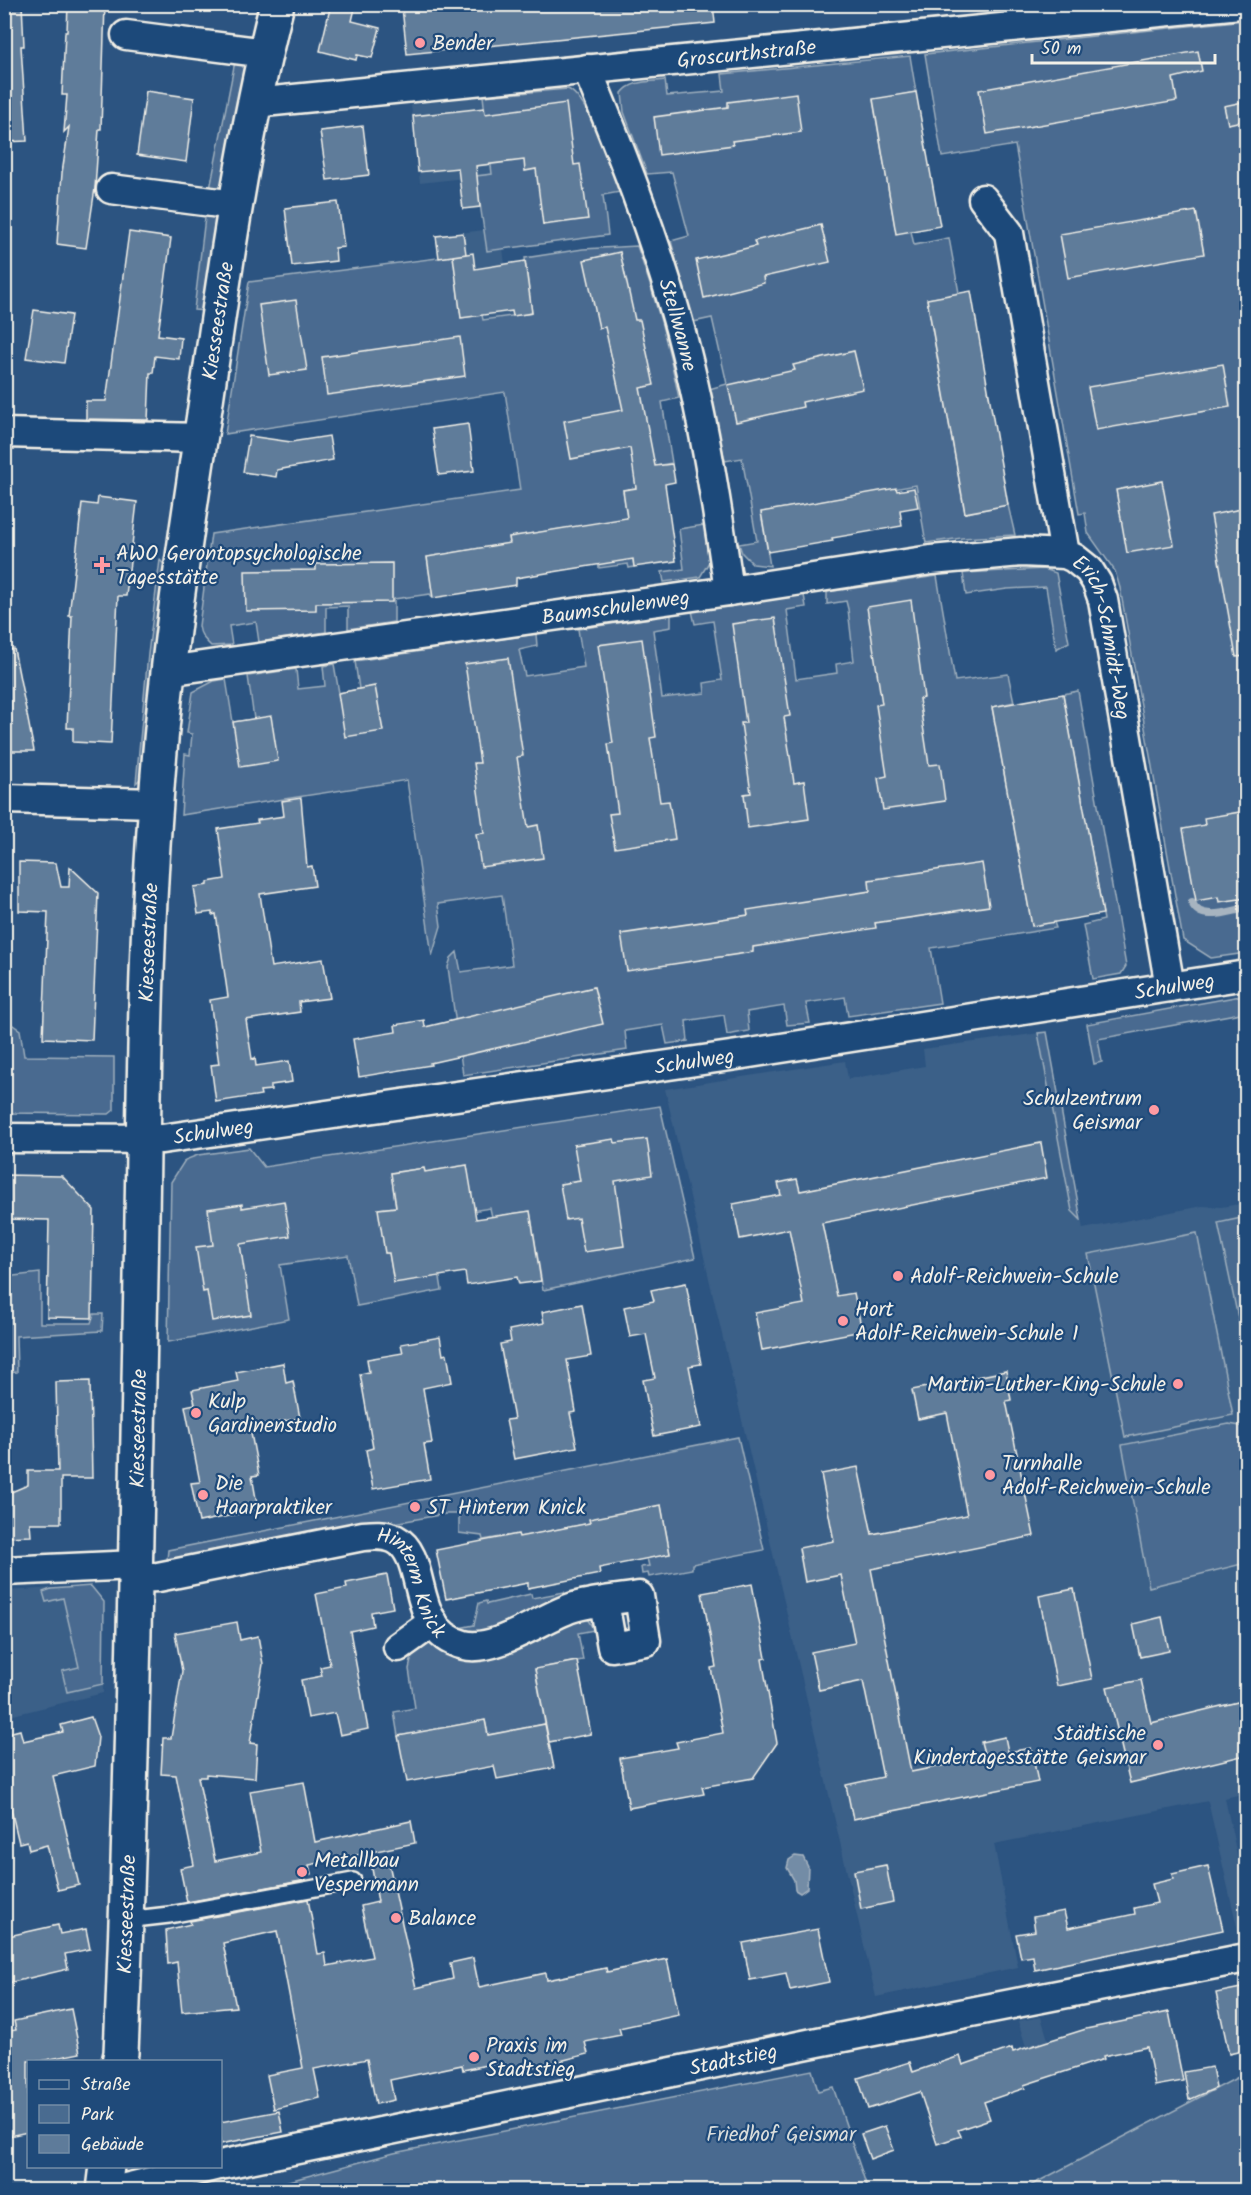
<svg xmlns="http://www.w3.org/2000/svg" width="1251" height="2195" font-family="Kalam,sans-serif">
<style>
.built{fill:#3b6088}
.green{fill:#496b90;stroke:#9eaebc;stroke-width:1.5}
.water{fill:#738ca6;stroke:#a7b4c0;stroke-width:1.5}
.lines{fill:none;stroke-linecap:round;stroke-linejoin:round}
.stream{stroke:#a7b4c0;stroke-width:8}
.building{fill:#5e7b9a;stroke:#f4f1e8;stroke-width:1.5}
.lane-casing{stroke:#f4f1e8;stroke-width:20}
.street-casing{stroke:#f4f1e8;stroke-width:33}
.secondary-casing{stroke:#f4f1e8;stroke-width:38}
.lane{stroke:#1f4a7a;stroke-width:15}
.street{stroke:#1f4a7a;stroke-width:28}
.secondary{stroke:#1f4a7a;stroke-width:33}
.poi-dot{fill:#ff9aa2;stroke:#1f4a7a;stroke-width:2}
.labels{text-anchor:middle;stroke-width:4.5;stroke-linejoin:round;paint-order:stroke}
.poi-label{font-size:21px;fill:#f4f1e8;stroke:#1f4a7a;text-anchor:start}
.street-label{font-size:21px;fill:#f4f1e8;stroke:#1f4a7a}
.park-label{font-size:21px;fill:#dadddb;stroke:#1f4a7a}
</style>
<rect width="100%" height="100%" fill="#2c5481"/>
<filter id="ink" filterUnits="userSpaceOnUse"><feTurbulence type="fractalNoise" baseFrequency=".0167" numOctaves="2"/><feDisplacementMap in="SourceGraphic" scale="12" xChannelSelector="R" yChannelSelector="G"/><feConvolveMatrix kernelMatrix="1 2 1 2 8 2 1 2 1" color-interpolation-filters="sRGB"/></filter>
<g filter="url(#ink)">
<path class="built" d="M483 96 492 175 420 183 411 105Z
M484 230 487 251 503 249 505 264 525 261 532 313 482 320V315L453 256 439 258 436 236Z
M1047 1032 1083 1229 1202 1206 1221 1207 1246 1203V1793L1225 1798 1246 1899V1942L1241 1944 1208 1801 994 1844 1018 1967 876 1997 665 1089 845 1061 848 1079 925 1066 923 1049Z
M91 1586 104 1602 103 1693 5 1717V1591Z
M1041 2017 1055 2062 1033 2069 1018 2021Z"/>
<path class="green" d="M1246 20V953L1211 958 1183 940 1120 588 1115 571 1088 533 1085 513 1079 514 1015 145 942 157 925 54Z
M236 56 248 62 226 181 221 187 210 189Z
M910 56 916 92 873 100 896 233 911 231 914 245 949 238 959 293 927 299 965 513 1008 505 1015 535 962 538 926 543 916 485 761 512 770 566 753 564 742 553 739 544 757 541 742 458 725 461 709 389 727 384 712 318 693 322 671 241 689 236 672 172 647 174 624 112 622 93C632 80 649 82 665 80L667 96 724 91 722 74Z
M568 89C590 100 610 167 620 192L603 195 608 235 487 251 476 176 492 174 483 96Z
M206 209 218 218 206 311 194 310Z
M637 246C655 296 669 346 679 398L662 402 672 463 649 467 652 486 623 490 634 567 629 568 628 564 599 568 593 524 509 537 510 543 427 557 433 598 430 594 394 599V622L348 629V606L326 607V632L259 642 256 622 229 626 232 645 211 646C204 639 200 635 199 626L211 534 520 490 505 392 225 434 249 282 453 256 461 318 482 315 483 320 532 313 525 258 583 249Z
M704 525 709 562 700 577 664 582 662 572 684 569 679 529Z
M160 560 168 569 144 775 136 783 148 654Z
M1044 569 1056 573 1069 642 1056 649 1046 587 1007 589 966 595 963 573Z
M937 576 955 681 1008 674 1014 702 992 707 1030 915 1032 926 1054 922 1056 928 931 948 940 1003 848 1016 845 997 806 1003 810 1023 787 1025 784 1006 747 1012 749 1031 727 1035 724 1015 686 1021 688 1041 667 1044 663 1025 625 1031 627 1050 463 1075 448 967 451 958 457 952 461 972 512 965 502 895 438 904 441 926 432 956 407 780 181 815 185 754 190 755 192 734 187 733 193 692 214 681 226 679 233 722 254 719 248 676 296 669 298 689 325 686 323 666 334 664 339 693 359 689 355 661 536 634 537 646 519 650 525 676 584 667 578 629 671 615V627L653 630 662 698 705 693 704 683 722 680 713 621 695 624 692 611 804 595 806 607 787 610 796 679 837 673 836 664 854 661 848 609 846 601 827 604V592Z
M1078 691 1126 966 1121 974 1093 979 1083 925 1104 920 1063 694Z
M1246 995V1012L1098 1039 1102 1062 1094 1064 1087 1024Z
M4 1019 20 1030 24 1056 114 1057V1110L109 1114 5 1113Z
M1047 1032 1081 1220 1072 1211 1038 1033Z
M660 1106 695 1258 543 1290 530 1211 492 1217 490 1208 446 1215 467 1165 425 1172 424 1168 391 1173 396 1207 379 1209 385 1253H389L394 1282 437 1259 442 1290 357 1306 348 1255 280 1265 289 1319 168 1342 171 1182 185 1160 198 1155 249 1148 264 1167Z
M1246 1217V1356L1218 1223Z
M1197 1233 1233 1415 1125 1437 1088 1254Z
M40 1273V1323H91L94 1314H103L102 1331 16 1336 17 1372 5 1373V1277Z
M1229 1424 1246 1427V1563L1149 1587 1122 1445Z
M738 1437 764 1550 692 1564V1569L649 1577 648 1573 642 1574 641 1567 649 1566 647 1558 670 1554 661 1506 590 1523 519 1537 518 1534 483 1540 482 1536 459 1533V1514H445L170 1563 167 1560 168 1550Z
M91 1586 104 1602 103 1684 67 1692 62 1671 79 1667 63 1598 46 1602 43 1592 51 1589Z
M564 1592 566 1599 487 1636 457 1633 439 1610H444L445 1618 459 1628 474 1625 479 1603 486 1601 487 1604 531 1594 532 1598Z
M579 1617 588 1620 594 1630 578 1633 583 1660 535 1669 545 1724 488 1735 485 1720 398 1736 394 1712 415 1708 409 1669 414 1647 433 1637 480 1659 503 1655 562 1628 563 1620Z
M812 2070 818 2091 833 2087 868 2190H255L394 2153Z
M1246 2073V2190H1022Z"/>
<path class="water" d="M795 1856 803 1857 808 1867 807 1888 800 1893 795 1890 794 1880 787 1868 789 1860Z"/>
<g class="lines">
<path class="stream" d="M1192 902C1199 923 1230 911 1246 908"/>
</g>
<path class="building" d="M4 4H22L24 46H21L27 141 4 142Z
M68 4H105L101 129H99L95 188 86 248 57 244 62 173 69 127 64 132 67 95H62L65 32H67Z
M331 4H356L352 21 380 28 372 58 357 55 356 60 320 51Z
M419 4H510L511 9 554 4H713L715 23 407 54 402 8 419 6Z
M1198 51 1202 71 1173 78 1177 101 987 134 979 90Z
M146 91 194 98 186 162 137 155Z
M916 92 940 226 896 234 873 99Z
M796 93 801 132 732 141 733 145 659 155 654 117 728 107V102Z
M1243 102 1246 120 1228 124 1224 106Z
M566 103 574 165 580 164 588 219 543 225 536 169 525 171 524 160 476 166 480 207 463 209 458 168 418 172 413 116 484 108 485 114Z
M363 126 369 175 327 180 320 131Z
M338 202 344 247 335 248 336 261 292 266 285 208Z
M1196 211 1204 254 1068 278 1060 234Z
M821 225 830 262 763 277 764 283 704 298 696 260 756 246 754 241Z
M129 232 171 238 158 335 181 338 179 359 155 356 153 373H150L148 420 86 419V401H106Z
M463 233 466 254 439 258 436 236Z
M620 252 635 320H640L654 385 640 388 655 466 672 464 675 482 665 484 676 561 634 567 633 559 516 578V585L433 598 427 557 510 543 509 537 627 518 623 490 636 488 630 448 571 459 564 421 623 410 605 327 599 328 584 260Z
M473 253 475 269 525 261 532 313 513 316 512 311 461 318 453 256Z
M971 291 1008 505 965 513 927 299Z
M296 300 307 370 269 375 259 305Z
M34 310 71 315 64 363 26 358Z
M460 337 465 376 327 395 322 357Z
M854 351 863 389 802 402 803 407 736 422 728 385 795 370 793 365Z
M1223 364 1230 407 1096 430 1088 387Z
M468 424 474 471 439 475 432 429Z
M249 436 291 442 329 436 333 460 277 470 276 477 243 472Z
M1162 481 1174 545 1127 553 1116 490Z
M896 488 897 491 914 488 918 507 900 510 902 526 832 538 833 541 768 552 761 512Z
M98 497 137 502 126 596H118L111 744 73 742V728H67L72 616H69L82 503 97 505Z
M1246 508V656L1236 657 1211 515Z
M392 563V602L316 603V610L246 611 245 571 316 570V564Z
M911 600 924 698 919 699 929 765 940 764 945 801 883 810 878 778 887 776 876 705 882 704 867 607Z
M775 618 790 716 784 717 794 783 804 781 809 819 748 828 744 794 751 793 741 723H746L732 624Z
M642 639 656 737 650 738 660 802 669 801 675 839 615 848 609 814 618 813 608 744 613 743 598 645Z
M14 649 29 725 34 751H7L4 740V650Z
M508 658 523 756 517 757 528 827 538 825 543 858 481 867 476 834 484 833 474 763H480L465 664Z
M375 686 383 731 345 737 338 693Z
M1063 694 1103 914 1032 926 992 707Z
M271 716 278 761 240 767 233 722Z
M301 798 307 867 312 866 315 886 260 894 271 967 323 959 330 998 299 1002 300 1012 246 1020 252 1059 255 1058 256 1066 289 1061 292 1082 271 1085V1090L260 1091 261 1095 216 1102 211 1065 219 1064 210 1000 228 997 216 914 212 915V912L198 914 194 887 208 885V882L225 879 218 829 258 823 257 820 284 816 282 801Z
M1246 811V898L1219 902 1218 897 1196 901 1183 829 1205 825 1204 818Z
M19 862 56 863 61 887H69L70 867 98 893 92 1040 43 1038 48 912 19 911Z
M982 863 989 906 875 923 876 928 753 947V952L627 971 621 934 748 915 747 910 870 891 869 880Z
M594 987 603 1024 430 1063 431 1065 359 1077 353 1039 396 1032 395 1025 424 1020 425 1027Z
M614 1139 615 1143 647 1139 652 1175 615 1181 624 1246 584 1252 578 1218 566 1220 560 1184 580 1181 574 1145Z
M1041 1143 1047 1178 822 1223 837 1296 854 1293 862 1331 762 1350 755 1313 804 1304 789 1229 740 1239 733 1204 781 1195 778 1183 797 1179 800 1191Z
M467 1165 476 1219 530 1211 541 1281 519 1284 517 1277 467 1285 465 1272 394 1283 389 1253H385L378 1209 396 1207 391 1173 424 1168 425 1172Z
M4 1175 62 1176 94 1210 92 1318 47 1317 49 1220 4 1219Z
M284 1201 290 1236 240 1244 251 1315 212 1321 207 1291 203 1292 196 1247 213 1245 208 1209 242 1204V1208Z
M686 1283 701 1364 689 1366 701 1427 654 1436 643 1380 655 1378 646 1334 630 1337 624 1307 654 1301 651 1290Z
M582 1304 591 1356 567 1360 576 1412 570 1413 577 1447 514 1459 506 1420 514 1419 500 1344 511 1342 509 1330 544 1323 542 1312Z
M440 1337 443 1355 447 1354 452 1382 423 1388 432 1443 424 1444 430 1479 373 1489 366 1450 373 1448 360 1374 369 1372 367 1359 403 1353 401 1344Z
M283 1363 286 1383 293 1381 300 1418 250 1428 259 1475 252 1476 258 1510 199 1522 191 1483 200 1482 185 1406 195 1404 192 1390 238 1381 236 1372Z
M1006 1371 1011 1400 1006 1401 1034 1536 871 1569 911 1772 985 1757 981 1742 1005 1737 1008 1752 1031 1748 1038 1782 853 1819 846 1785 883 1777 863 1681 819 1690 811 1652 855 1643 841 1575 805 1582 799 1548 834 1541 821 1474 858 1467 872 1534 967 1515 947 1413 918 1419 912 1390Z
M90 1381 92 1478H61V1523H30L31 1536 4 1537V1495L28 1485V1471H58L56 1382Z
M661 1505 670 1554 599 1568 600 1574 528 1588V1583L446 1599 436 1550 518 1534 519 1537 590 1523 589 1519Z
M387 1575 393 1608 371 1612 373 1626 350 1631 368 1729 340 1735 335 1713 308 1718 301 1680 322 1676 320 1667 330 1665 316 1594 347 1588 346 1583Z
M752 1584 766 1658 762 1659 777 1743 753 1778 702 1787 704 1794 629 1808 620 1758 678 1748 676 1742 723 1733 711 1668 716 1667 702 1593Z
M1074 1589 1092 1679 1057 1686 1039 1596Z
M1162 1617 1169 1651 1140 1657 1133 1624Z
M237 1622 240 1640 258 1636 263 1664 250 1743 257 1744 255 1778 206 1774V1777H198L215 1861 261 1852 250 1791 304 1782 315 1842 411 1821 415 1843 309 1865 311 1874 305 1875 306 1880 187 1902 180 1868 194 1865 176 1775 161 1774 163 1738H171L182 1671 175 1633Z
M577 1661 591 1734 549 1742 535 1669Z
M1141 1680 1151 1723 1246 1700V1755L1130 1783 1107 1687Z
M91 1717 98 1737 95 1766 53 1776 79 1885 58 1890 47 1845 29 1850 27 1841 19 1843 9 1801 4 1802V1734L20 1730 23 1741 63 1732 61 1725Z
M485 1720 488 1735 545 1724 554 1768 497 1779 494 1766 407 1782 398 1736Z
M388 1859 416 1988 453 1979 450 1963 473 1958 479 1987 546 1973 547 1980 606 1968 607 1972 667 1959 679 2015 619 2028 621 2035 585 2042 588 2054 548 2064 499 2073 496 2063 463 2070 462 2065 390 2080 394 2100 376 2104 367 2059 314 2069 320 2098 274 2109 267 2075 303 2068 277 1931 223 1943 236 2007 182 2012 177 1962 168 1964 166 1930 191 1924 190 1921 308 1899 318 1954 325 1953 327 1966 372 1957 361 1906 378 1902 371 1863Z
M886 1865 893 1902 861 1909 854 1871Z
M1208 1866 1223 1930 1035 1970 1033 1956 1021 1958 1016 1934 1035 1931 1033 1917 1064 1911 1068 1928 1135 1914 1134 1908 1157 1903 1152 1884 1173 1879 1172 1874Z
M58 1925 60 1934 86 1929 90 1949 65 1954 68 1969 4 1984V1937Z
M818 1929 829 1982 790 1990 786 1973 750 1980 743 1943Z
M1246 1987V2050L1229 2054 1216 1993Z
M71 2009 80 2053 41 2061H28V2132L4 2137V2032L16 2030 14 2021Z
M1169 2012 1183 2081 1155 2086 1147 2047 1103 2056 1104 2059 1024 2085 1025 2088 984 2102 990 2119 958 2130 961 2136 937 2144 920 2092 868 2109 858 2078 910 2062 913 2072 960 2056 963 2065 1012 2048 1013 2052 1086 2029Z
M1212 2067 1216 2088 1189 2100 1184 2072Z
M279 2111 283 2132 220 2144V2122Z
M885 2126 894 2150 870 2159 861 2134Z"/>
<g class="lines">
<g class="lane-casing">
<path id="lane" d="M126 1920 169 1915 353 1881"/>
</g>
<g class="street-casing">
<g id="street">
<path d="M126 35 265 53"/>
<path id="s1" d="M587 69C621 151 653 232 677 318 702 407 716 499 729 591"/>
<path id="s2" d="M254 103 1240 4"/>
<path d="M111 189 235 205"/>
<path d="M983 199 1009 233 1065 554"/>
<path d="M4 433 200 438"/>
<path id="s3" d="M167 671 729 591 931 560 1021 552 1065 554 1074 558 1089 570 1097 583 1103 600 1170 987"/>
<path d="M4 799 155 803"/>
<path id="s4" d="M4 1138 162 1139 737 1055 1246 975"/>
<path d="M4 1571 136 1565"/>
<path id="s5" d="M136 1578 158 1577 363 1536C374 1535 385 1534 395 1539 430 1557 407 1631 464 1645 494 1653 542 1618 571 1608 592 1601 617 1600 639 1596L646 1641 612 1647 604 1602"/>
<path d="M398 1647 433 1622"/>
<path id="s6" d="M220 2165 818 2042 1246 1958"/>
<path d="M117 2190 215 2166"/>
</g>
</g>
<g class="secondary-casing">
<g id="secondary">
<path id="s7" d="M119 2062 121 2053C132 1795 136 1536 141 1277 144 1119 144 960 156 802 165 667 186 534 206 401 225 268 244 135 277 4"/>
<path d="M104 2190 107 2166"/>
</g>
</g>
<use href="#lane" class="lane"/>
<use href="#street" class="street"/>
<use href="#secondary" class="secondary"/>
</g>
</g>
<g class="poi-dot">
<circle cx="420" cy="43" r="6"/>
<path d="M99 556h6v6h6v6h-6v6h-6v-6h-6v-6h6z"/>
<circle cx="1154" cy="1110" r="6"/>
<circle cx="898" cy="1276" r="6"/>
<circle cx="843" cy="1321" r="6"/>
<circle cx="1178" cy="1384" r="6"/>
<circle cx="196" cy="1413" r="6"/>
<circle cx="990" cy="1475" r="6"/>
<circle cx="203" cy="1495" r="6"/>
<circle cx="415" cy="1507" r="6"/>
<circle cx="1158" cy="1745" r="6"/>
<circle cx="302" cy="1872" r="6"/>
<circle cx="396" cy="1918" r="6"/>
<circle cx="474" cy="2057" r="6"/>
</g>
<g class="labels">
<g class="poi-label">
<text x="432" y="50">Bender</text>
<text x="116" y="560">AWO Gerontopsychologische<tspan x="116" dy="24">Tagesstätte</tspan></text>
<text x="1142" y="1105" text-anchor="end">Schulzentrum<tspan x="1142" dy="24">Geismar</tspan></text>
<text x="910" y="1283">Adolf-Reichwein-Schule</text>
<text x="855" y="1316">Hort<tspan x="855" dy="24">Adolf-Reichwein-Schule 1</tspan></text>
<text x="1166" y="1391" text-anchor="end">Martin-Luther-King-Schule</text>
<text x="208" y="1408">Kulp<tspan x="208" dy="24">Gardinenstudio</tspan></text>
<text x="1002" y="1470">Turnhalle<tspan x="1002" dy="24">Adolf-Reichwein-Schule</tspan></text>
<text x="215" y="1490">Die<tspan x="215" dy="24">Haarpraktiker</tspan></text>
<text x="427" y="1514">ST Hinterm Knick</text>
<text x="1146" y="1740" text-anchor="end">Städtische<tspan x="1146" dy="24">Kindertagesstätte Geismar</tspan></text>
<text x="314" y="1867">Metallbau<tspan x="314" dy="24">Vespermann</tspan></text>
<text x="408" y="1925">Balance</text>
<text x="486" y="2052">Praxis im<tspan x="486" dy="24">Stadtstieg</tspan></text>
</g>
<g class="street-label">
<text dy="7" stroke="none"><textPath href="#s2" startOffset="495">Groscurthstraße</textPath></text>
<text dy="7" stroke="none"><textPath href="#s7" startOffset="1746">Kiesseestraße</textPath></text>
<text dy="7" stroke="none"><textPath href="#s1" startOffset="272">Stellwanne</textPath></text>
<text dy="7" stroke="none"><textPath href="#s3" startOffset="453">Baumschulenweg</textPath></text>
<text dy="7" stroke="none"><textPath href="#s3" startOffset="1004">Erich-Schmidt-Weg</textPath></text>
<text dy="7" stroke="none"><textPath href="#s7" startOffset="1120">Kiesseestraße</textPath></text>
<text dy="7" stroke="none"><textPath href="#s4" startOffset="1182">Schulweg</textPath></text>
<text dy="7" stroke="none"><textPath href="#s4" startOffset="696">Schulweg</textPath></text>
<text dy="7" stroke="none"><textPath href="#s4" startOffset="210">Schulweg</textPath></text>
<text dy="7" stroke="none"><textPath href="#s7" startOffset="634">Kiesseestraße</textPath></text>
<text dy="7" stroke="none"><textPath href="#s5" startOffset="309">Hinterm Knick</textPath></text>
<text dy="7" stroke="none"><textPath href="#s7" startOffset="148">Kiesseestraße</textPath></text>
<text dy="7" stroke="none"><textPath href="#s6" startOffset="524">Stadtstieg</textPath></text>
</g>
<g class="park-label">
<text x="781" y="2141">Friedhof Geismar</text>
</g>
</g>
<rect width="1251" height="2195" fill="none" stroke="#1f4a7a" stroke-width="24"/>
<rect x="12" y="12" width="1227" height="2171" fill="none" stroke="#f4f1e8" stroke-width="2" filter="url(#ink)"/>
<rect x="27" y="2060" width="195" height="108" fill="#1f4a7a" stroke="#748da6" stroke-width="1.5"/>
<rect x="39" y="2080" width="30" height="9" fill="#1f4a7a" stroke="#748da6" stroke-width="1.5"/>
<text x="81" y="2090" font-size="18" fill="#f4f1e8">Straße</text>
<rect x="39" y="2105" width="30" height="18" fill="#496b90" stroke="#748da6" stroke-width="1.5"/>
<text x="81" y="2120" font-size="18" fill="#f4f1e8">Park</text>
<rect x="39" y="2135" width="30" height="18" fill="#5e7b9a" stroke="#748da6" stroke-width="1.5"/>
<text x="81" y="2150" font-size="18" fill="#f4f1e8">Gebäude</text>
<path d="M1032 54v9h183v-9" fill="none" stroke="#f4f1e8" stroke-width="3"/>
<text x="1041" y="54" font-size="18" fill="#f4f1e8" stroke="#1f4a7a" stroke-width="4.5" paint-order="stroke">50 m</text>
</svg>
